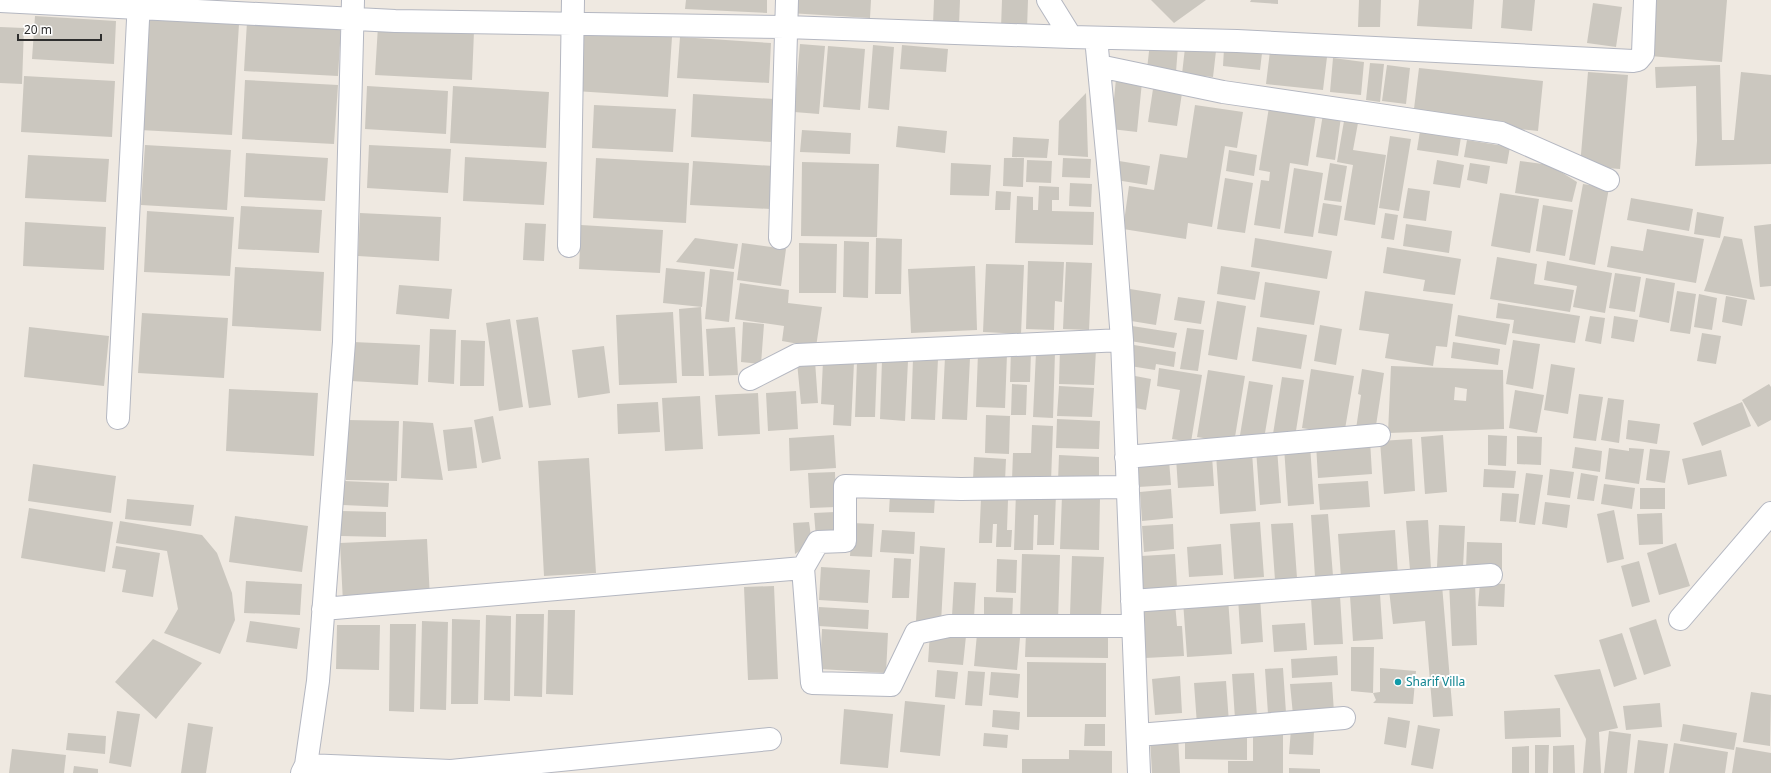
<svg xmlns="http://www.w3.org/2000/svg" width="1771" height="773" font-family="'Noto Sans',sans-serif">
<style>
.building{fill:#cbc7bf;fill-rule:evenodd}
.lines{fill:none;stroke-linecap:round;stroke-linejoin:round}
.minor-casing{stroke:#b4b7c1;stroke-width:24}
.minor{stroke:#fff;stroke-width:22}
.culture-dot{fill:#0f9aa8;stroke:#fff;stroke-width:1.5}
.labels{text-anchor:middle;stroke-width:4;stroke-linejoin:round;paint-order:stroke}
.culture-label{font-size:12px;fill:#0d838f;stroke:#fff;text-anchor:start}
</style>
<rect width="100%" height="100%" fill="#efe9e1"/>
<path class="building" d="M686 0H767V13L685 9Z
M790 0H871L870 18 789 13Z
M934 0H960L959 25 933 24Z
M1002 0H1028L1027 29 1001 28Z
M1151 0H1206L1174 23Z
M1251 0H1278V4L1250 2Z
M1359 0H1381L1380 27H1358Z
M1419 0H1474L1472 29 1417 26Z
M1503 0H1535L1532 31 1501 28Z
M1655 0H1727L1722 62 1650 56Z
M1593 3 1622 7 1616 47 1587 43Z
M35 16 116 21 114 64 32 59Z
M147 19 239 24 232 135 140 130Z
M247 22 341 27 338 76 244 71Z
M378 26 474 31 472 80 375 75Z
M0 27 24 28 22 84 0 83Z
M579 31 672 37 668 97 575 91Z
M680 37 771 43 769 83 677 78Z
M1150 43 1178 46 1176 72 1147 69Z
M800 44 825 46 819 114 794 112Z
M873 45 894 47 889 110 868 108Z
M902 45 948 49 946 72 900 69Z
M828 46 865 49 860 110 823 107Z
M1185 48 1216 51 1213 77 1182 74Z
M1224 49 1262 53 1260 70 1223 66Z
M1270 51 1327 57 1323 90 1266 84Z
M1333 58 1364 62 1361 95 1330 92Z
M1370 63 1384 64 1380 102 1366 100Z
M1387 65 1410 68 1406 104 1382 101Z
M1720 65 1722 140H1734L1741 72 1771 75V164L1695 166 1697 141 1696 86 1656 88 1655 67Z
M1419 68 1543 81 1538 131 1413 117Z
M1588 72 1628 75 1620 169 1580 166Z
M24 76 115 81 112 137 21 132Z
M1116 79 1142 82 1137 132 1111 129Z
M245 80 338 85 334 144 242 139Z
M367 86 448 91 446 134 365 129Z
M453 86 549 92 546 148 450 143Z
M1153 89 1182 93 1177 126 1148 122Z
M1086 93 1088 157 1058 155 1059 121Z
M693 94 774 99 772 142 691 137Z
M594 105 676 109 673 152 592 148Z
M1195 105 1243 112 1237 148 1225 146 1212 227 1188 223 1186 239 1123 229 1129 186 1154 190 1160 154 1187 158Z
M1269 107 1316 115 1308 166 1290 163 1280 229 1254 225 1261 180 1269 181 1270 172 1259 170Z
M1323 114 1341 117 1335 160 1316 157Z
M1344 121 1358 123 1353 150 1386 155 1375 225 1344 220 1353 165 1337 162Z
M898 126 947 131 945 153 896 147Z
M802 130 851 133 850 154 800 152Z
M1420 131 1461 137 1458 156 1417 150Z
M1390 136 1411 139 1399 211 1379 208Z
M1013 137 1049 139 1047 158 1012 157Z
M1467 140 1510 147 1507 164 1464 157Z
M145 145 231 150 227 210 141 205Z
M369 145 451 149 448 193 367 188Z
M1229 150 1257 155 1254 176 1226 171Z
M246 153 328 158 325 201 244 197Z
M28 155 109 159 106 202 25 198Z
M465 157 547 162 544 205 463 201Z
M596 158 689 163 686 223 593 218Z
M1004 158H1024L1023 187 1003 186Z
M1063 158 1091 159 1090 178 1062 177Z
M1027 160 1052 161 1051 183 1026 182Z
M1437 160 1464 165 1460 188 1433 184Z
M693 161 774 166 771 209 690 205Z
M1119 161 1150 166 1147 185 1116 180Z
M1520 161 1550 165 1577 182 1572 202 1515 193Z
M802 162 879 164 877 237 801 236Z
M951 163 991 165 989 196 950 195Z
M1330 163 1347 166 1341 202 1324 200Z
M1470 163 1490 166 1487 184 1467 180Z
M1294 168 1323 173 1313 237 1284 233Z
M1225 178 1253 183 1245 233 1217 229Z
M1070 183 1092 184 1091 207 1069 206Z
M1583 184 1609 188 1595 265 1569 260Z
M1039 186 1059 187V200H1052V211L1094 212 1093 245 1015 243 1017 196 1033 197V210H1038Z
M1408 188 1430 191 1426 221 1403 218Z
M996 191 1011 192 1010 210H995Z
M1500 193 1539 199 1530 253 1491 246Z
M1631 198 1693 209 1689 231 1627 220Z
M1323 203 1342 206 1337 236 1318 233Z
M1543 205 1573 210 1565 256 1536 251Z
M241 206 322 210 319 253 238 249Z
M147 211 234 217 230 276 144 272Z
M1697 212 1724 217 1720 238 1694 234Z
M360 213 441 217 439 261 358 256Z
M1385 213 1398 215 1394 240 1381 238Z
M25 222 106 227 104 270 23 266Z
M525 223 546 224 544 261 523 260Z
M1406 224 1452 231 1449 253 1403 246Z
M1771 224V286L1760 287 1754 226Z
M581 225 663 230 660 273 579 269Z
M1647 229 1704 239 1696 283 1607 267 1611 246 1643 251Z
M1724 236 1742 239 1755 300 1704 291Z
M695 238 738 244 734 269 676 262Z
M876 238 902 239 901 294H875Z
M1255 238 1332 251 1327 279 1251 267Z
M844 241 869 242 868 298 843 297Z
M742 243 786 249 781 286 737 280Z
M799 243 837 244 836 293H799Z
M1387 247 1461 259 1455 295 1423 291 1425 280 1383 273Z
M1497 257 1537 264 1534 284 1574 290 1570 312 1490 299Z
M1028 261 1064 262 1062 302 1055 301 1054 330 1026 329Z
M1547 261 1612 273 1605 313 1573 307 1577 286 1544 280Z
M1066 262 1092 263 1089 330 1063 329Z
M986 264 1024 265 1021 334 983 332Z
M975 266 977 330 911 333 908 269Z
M1221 266 1260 272 1255 300 1217 294Z
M235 267 324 272 321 331 232 326Z
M666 268 705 272 702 307 663 303Z
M710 269 734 272 729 322 705 319Z
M1615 273 1641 277 1635 312 1609 308Z
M1646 278 1675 283 1669 323 1639 317Z
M1265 282 1320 291 1314 325 1260 317Z
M740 283 789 290 788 303 822 307 816 347 782 341 784 326 735 319Z
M399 285 452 289 449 319 396 314Z
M1130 289 1161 294 1156 325 1125 320Z
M1365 291 1453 304 1447 347 1436 346 1433 366 1385 358 1389 334 1359 330Z
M1677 291 1696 294 1690 334 1670 331Z
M1699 294 1717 298 1712 330 1694 327Z
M1726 296 1747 300 1742 326 1722 322Z
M1178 297 1205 301 1201 324 1174 320Z
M1217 301 1246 306 1237 360 1208 355Z
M1498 303 1580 316 1575 343 1512 333 1514 320 1496 318Z
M701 307 704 376H682L679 309Z
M673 312 677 383 619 385 616 315Z
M142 313 228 318 224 378 138 373Z
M1458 315 1510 324 1506 345 1455 336Z
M1590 316 1605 318 1601 344 1585 341Z
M1614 316 1638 320 1634 342 1611 338Z
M538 317 551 405 529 408 516 320Z
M510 319 523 407 499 411 486 323Z
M743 322 764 324 761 364 741 362Z
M1320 325 1342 329 1336 365 1314 361Z
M1132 326 1177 333 1174 348 1130 341Z
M29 327 109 336 104 386 24 377Z
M735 327 738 375 709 376 706 329Z
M1257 327 1307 335 1301 369 1252 361Z
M1187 328 1204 330 1198 371 1180 369Z
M430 329 456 330 454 384 428 382Z
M1702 333 1721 336 1716 364 1697 361Z
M461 340 485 341 484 386H460Z
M1513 340 1540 344 1533 389 1506 384Z
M353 342 420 345 418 385 351 381Z
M1453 342 1500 349 1498 365 1451 358Z
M1134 345 1176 352 1174 367 1156 364 1155 370 1130 366Z
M604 346 610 393 578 398 572 350Z
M1060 348 1096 350 1094 385 1059 384Z
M1011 350 1031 351 1030 382H1010Z
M1036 352H1055L1053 418 1033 417Z
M978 353 1007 354 1005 408 976 407Z
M945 357 970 358 967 420 942 419Z
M913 358 938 359 935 420 911 419Z
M882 360 908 361 905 421 880 419Z
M815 361 818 403 801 404 797 362Z
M823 361 854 362 851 426 833 425 834 405 821 404Z
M857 361 877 362 875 417H855Z
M1551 364 1575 368 1568 414 1544 410Z
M1391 366 1503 370 1504 429 1388 433ZM1455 387 1467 389 1466 401 1454 400Z
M1159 368 1202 375 1191 442 1172 439 1180 390 1157 386Z
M1311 369 1354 376 1344 435 1302 428Z
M1362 369 1384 373 1375 432 1356 429 1361 395 1358 394Z
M1208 370 1245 376 1234 443 1197 437Z
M1135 376 1151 379 1146 410 1130 407Z
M1282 377 1304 380 1295 437 1273 434Z
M1249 381 1273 385 1264 439 1240 435Z
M1012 384 1027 385 1026 415H1011Z
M1769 384 1771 387V420L1758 427 1742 400Z
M1059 386 1094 388 1092 417 1057 416Z
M229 389 318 393 314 456 226 451Z
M1515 390 1544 395 1537 433 1509 428Z
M796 391 798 429 768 431 766 393Z
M758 393 760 434 718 436 715 395Z
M1579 394 1603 397 1596 441 1573 438Z
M700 396 703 449 665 451 662 398Z
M1608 398 1624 400 1619 443 1601 440Z
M658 402 660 432 618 434 617 404Z
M1742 402 1751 426 1702 446 1693 423Z
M986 415 1010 416 1009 454 985 453Z
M493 416 501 459 482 463 474 420Z
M1057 419 1100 421 1099 449 1056 448Z
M347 420 399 421 397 481 346 480Z
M1628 420 1660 424 1657 444 1626 439Z
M403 421 433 423 443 480 401 478Z
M1032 425 1053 426 1051 482 1012 480 1013 453H1031Z
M472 427 477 468 448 471 443 430Z
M834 435 836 468 790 471 789 438Z
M1443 435 1447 492 1425 494 1421 437Z
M1488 435 1507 436 1506 466 1488 465Z
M1517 436 1542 437 1541 465 1517 464Z
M1412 439 1415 491 1384 494 1380 441Z
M1370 440 1372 474 1318 478 1316 444Z
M1310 445 1314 504 1288 506 1284 447Z
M1575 447 1602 451 1600 472 1572 468Z
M1277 448 1281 503 1260 505 1256 449Z
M1609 448 1629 451V448L1644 449 1639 484 1605 479Z
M1650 449 1670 451 1665 483 1646 480Z
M1721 450 1727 476 1688 485 1682 459Z
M1252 452 1256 511 1220 514 1216 454Z
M1059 455 1099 457V482L1058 481Z
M1212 456 1214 486 1178 488 1176 458Z
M974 457 1006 459 1005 481 973 480Z
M589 458 596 573 544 576 538 461Z
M1169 460 1171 485 1138 487 1137 462Z
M33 464 116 476 111 513 28 501Z
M1484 469 1516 471 1514 488 1483 487Z
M1550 469 1574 472 1570 498 1547 495Z
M835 472 836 507 810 508 808 473Z
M1526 473 1543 475 1535 525 1519 523Z
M1581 473 1598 476 1594 501 1577 499Z
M344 481 389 483 388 507 343 505Z
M1368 481 1370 507 1320 510 1318 484Z
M1604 484 1635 488 1632 509 1601 504Z
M1640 488H1665V509H1640Z
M1171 489 1173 518 1142 521 1140 492Z
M1016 492 1056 494 1054 545H1037L1038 515H1034L1033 550H1014Z
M1502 493 1519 494 1516 522 1500 521Z
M890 495 935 497 934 513 889 512Z
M1062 496 1100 498 1099 550 1060 549Z
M127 499 194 505 191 526 125 519Z
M981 499 1008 500 1007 530H1012L1011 547H996L997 524H993L992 543H979Z
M1545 502 1570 505 1567 528 1542 524Z
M29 508 113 522 105 572 21 558Z
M1614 510 1624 559 1607 563 1597 514Z
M341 511 386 512V537L341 536Z
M835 512 836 537 816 538 814 513Z
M1662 513 1663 544 1639 545 1637 514Z
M1328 514 1333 576 1315 577 1311 515Z
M235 516 308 526 302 572 229 562Z
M1428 520 1431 569 1410 570 1406 521Z
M120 521 202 535 217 553 232 593 235 620 220 654 164 633 178 609 167 551 116 543Z
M809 522 812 543 795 554 793 523Z
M1260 522 1264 577 1234 579 1230 524Z
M852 523 874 524 872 557 850 556Z
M1293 523 1297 578 1275 580 1271 524Z
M1173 524 1174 549 1144 552 1142 526Z
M1439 525 1465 526 1463 568 1437 567Z
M882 530 915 532 914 554 880 552Z
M1395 530 1398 575 1341 578 1338 534Z
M427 539 430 599 343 603 340 543Z
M1467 542 1502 543V571L1466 570Z
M1676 543 1690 586 1659 595 1647 553Z
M1221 544 1223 575 1189 577 1187 547Z
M116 546 160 553 153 597 122 592 126 570 112 568Z
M920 546 945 548 941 623 916 621Z
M1022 554 1060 555 1058 621 1020 620Z
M1175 554 1177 588 1143 590 1141 556Z
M1072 556 1104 557 1101 616 1070 615Z
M894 558 911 559 909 598H892Z
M997 559 1017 560 1016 593 996 592Z
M1639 561 1650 602 1632 607 1621 566Z
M821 567 870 570 868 603 819 600Z
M246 581 302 584 300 615 244 613Z
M1475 581 1477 645 1452 646 1449 582Z
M954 582 976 583 974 618 952 616Z
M1480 583 1505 584 1504 607 1478 606Z
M1442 585 1453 716 1433 717 1425 621 1393 624 1389 590Z
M774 586 778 679 748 680 744 587Z
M1380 594 1383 639 1353 641 1350 596Z
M1340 596 1343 644 1314 645 1311 598Z
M984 597 1013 598 1012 621 984 620Z
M1260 597 1263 642 1241 644 1238 598Z
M1228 598 1232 654 1187 657 1183 601Z
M1175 603 1177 626H1182L1184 656 1145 658 1141 605Z
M819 607 869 610 868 629 818 626Z
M548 610H575L573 695 546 694Z
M516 614H544L542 697 514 696Z
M486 615 511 616 510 701 484 700Z
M452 619 480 620 478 704H451Z
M1656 619 1671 666 1644 675 1629 628Z
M250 621 300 628 297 649 246 642Z
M422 621 448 622 446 710 420 709Z
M1305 623 1307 650 1274 652 1272 625Z
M390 624H416L414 712 389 711Z
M337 625H380L379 670 336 669Z
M822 629 888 633 886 673 820 669Z
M930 633 966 636 963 665 928 662Z
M1026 633 1108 634V658L1025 657Z
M1622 633 1637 679 1614 687 1599 640Z
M977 634 1020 638 1017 670 974 666Z
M153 639 202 663 156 719 115 682Z
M1351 647H1374L1373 693 1351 691Z
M1337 656 1338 675 1292 678 1291 659Z
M1027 662 1106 663V717H1027Z
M1283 668 1286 713 1268 714 1265 669Z
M1380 668 1416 671 1413 704 1373 703 1376 700 1373 693 1380 692Z
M1600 669 1618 728 1599 732 1601 773H1583L1586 739 1554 675Z
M937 670 958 672 955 699 935 697Z
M968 671 985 672 982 706 965 705Z
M991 672 1020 674 1018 698 989 695Z
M1254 673 1257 717 1235 719 1232 674Z
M1180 676 1182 713 1155 715 1152 679Z
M1226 681 1229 723 1197 725 1194 683Z
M1332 682 1334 713 1293 715 1290 684Z
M1751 692 1771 695 1770 746 1743 742Z
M905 701 945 705 940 756 900 752Z
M1660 703 1662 727 1626 730 1623 706Z
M1560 708 1561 737 1505 739 1504 711Z
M844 709 893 714 888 768 840 764Z
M993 710 1020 712 1019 730 992 727Z
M117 711 140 714 131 767 109 763Z
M1388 717 1410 721 1406 748 1384 744Z
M188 723 213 727 206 773H181Z
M1085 724H1105V746H1084Z
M1683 724 1737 733 1734 750 1680 741Z
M1418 725 1440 729 1433 769 1411 765Z
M1291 729 1314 730 1313 755 1289 754Z
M1253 731H1283V773H1228V761H1253Z
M1609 731 1631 734 1627 773H1604Z
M68 733 106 736 105 754 66 750Z
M984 733 1008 735 1007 748 983 746Z
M1185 735H1247V760L1185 759Z
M1178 736 1180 773H1152L1150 738Z
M1638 740 1668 744 1664 773H1634Z
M1674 743 1728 752 1725 773H1669Z
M1535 745H1549L1548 773H1535Z
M1574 745 1575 773H1553V746Z
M1529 746V773H1512V747Z
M1736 747 1771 753V773H1732Z
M12 749 66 755 64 773H9Z
M1069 750 1112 751V773H1022V759H1069Z
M74 766 98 769V773H73Z
M1289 768 1320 769V773H1289Z"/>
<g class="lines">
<g class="minor-casing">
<path id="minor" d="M1048 0 1071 37
M0 1 395 21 786 27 1071 37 1237 41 1633 61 1638 60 1643 54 1645 0
M1096 38 1111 194 1122 340 1139 773
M1099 66 1223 92 1501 133 1608 180
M780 238 787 0
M569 246 573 0
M750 379 797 355 1122 340
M118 418 139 0
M1126 457 1379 435
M803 568 818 542 845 541V486L961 489 1128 487
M1132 601 1491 575
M323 609 803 568 812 683 891 685 916 633 949 626H1133
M1680 619 1771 513
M1138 735 1344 718
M306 765 451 771 770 739
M302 773 306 765 318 681 344 342 353 0"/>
</g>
<use href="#minor" class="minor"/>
</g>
<circle class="culture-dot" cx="1398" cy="682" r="4"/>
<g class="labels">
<g class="culture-label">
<text x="1406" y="686">Sharif Villa</text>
</g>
</g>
<path d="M18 34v6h83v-6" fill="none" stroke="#2e2e2e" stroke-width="2"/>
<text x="24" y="34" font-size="12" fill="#2e2e2e" stroke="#ffffff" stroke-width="3" paint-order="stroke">20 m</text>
</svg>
